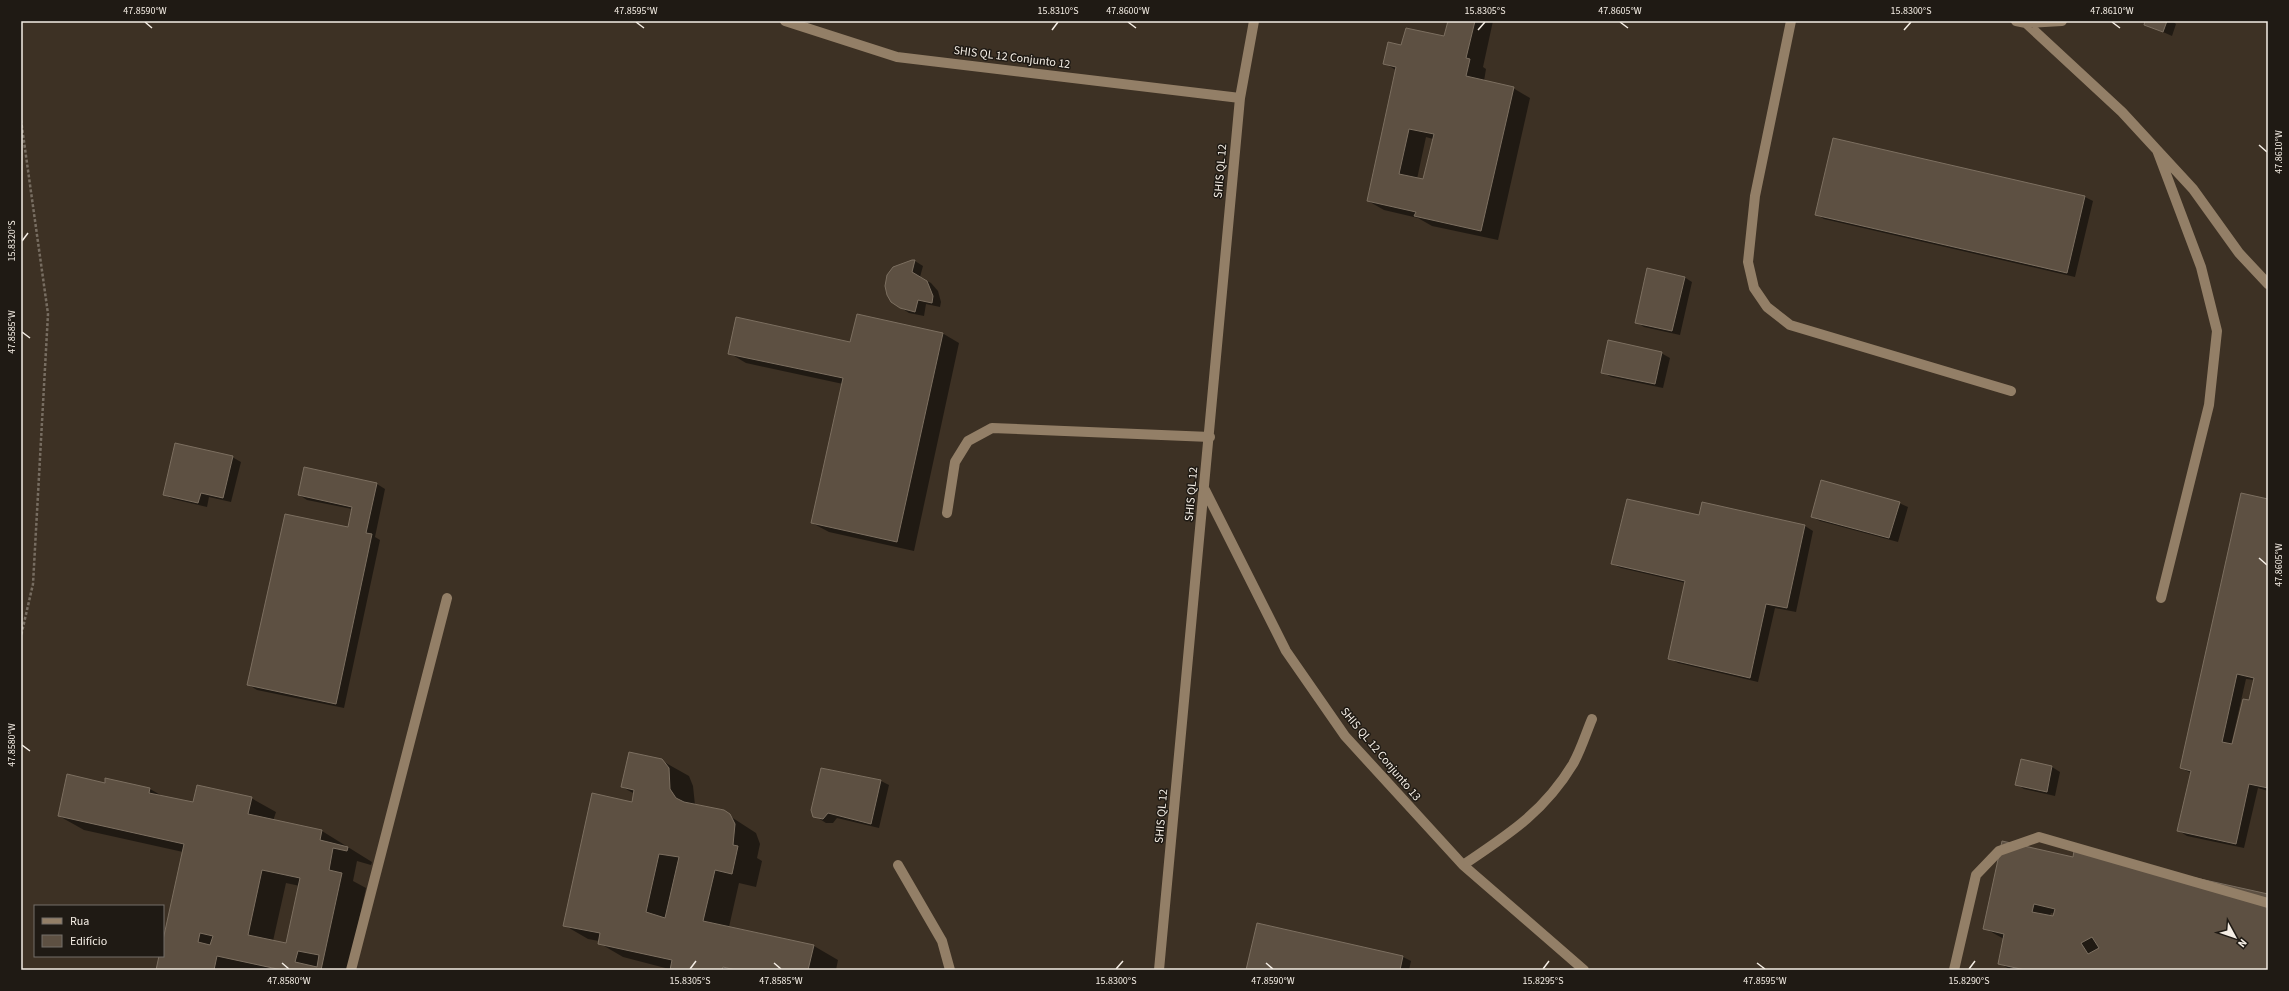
<svg xmlns="http://www.w3.org/2000/svg" width="2289" height="991" font-family="'Source Sans 3',sans-serif">
<style>
.shadow{fill:#0007;fill-rule:evenodd}
.building{fill:#5d5042;stroke:#7c6f60;fill-rule:evenodd}
.lines{fill:none;stroke-linecap:round;stroke-linejoin:round}
.path{stroke:#776d61;stroke-width:2.5;stroke-dasharray:3 2;stroke-linecap:butt}
.minor{stroke:#937f67;stroke-width:10}
.ticks{fill:none;stroke:#f5eee5;stroke-width:1.5}
.labels{text-anchor:middle;stroke-width:3;stroke-linejoin:round;paint-order:stroke}
.street-label{font-size:12px;fill:#f5eee5;stroke:#1f1a14}
.neatline{fill:none;stroke:#f5eee5;stroke-width:1.5}
.ticks-label{font-size:10px;text-anchor:middle;fill:#f5eee5}
</style>
<rect width="100%" height="100%" fill="#3d3124"/>
<path class="shadow" d="M1449 21H1493L1483 67 1486 69 1484 81 1513 88 1530 98 1498 240 1432 226 1418 218 1384 210 1368 201 1396 70 1384 63 1402 46 1445 37ZM1426 137 1433 139 1423 180 1417 179Z
M2146 21H2172L2176 24 2172 36 2145 24Z
M2085 197 2093 201 2075 277 1824 219 1816 214Z
M915 261 923 266 920 277 931 283 938 291 941 302 940 307 926 304 924 316 909 313 900 307 888 275 899 265Z
M1684 277 1692 282 1680 335 1644 327 1636 322Z
M942 333 959 343 914 551 829 532 812 523 843 384 746 363 729 353Z
M1661 353 1670 358 1663 388 1611 377 1602 372Z
M232 457 241 462 231 502 209 497 207 507 173 499 164 495Z
M305 468 377 484 385 489 375 537 380 540 344 708 257 690 249 685 348 529 352 509 307 500 299 495Z
M2268 500V791L2258 788 2244 848 2187 836 2179 831 2191 773 2181 768ZM2246 679 2255 680 2250 701 2233 746 2231 745Z
M1703 503 1805 526 1813 531 1796 612 1775 608 1758 682 1678 663 1669 658 1686 583 1621 568 1612 564 1700 516Z
M1899 503 1908 507 1898 542 1820 521 1812 517Z
M2021 760 2052 767 2060 772 2055 796 2024 789 2016 784Z
M664 762 689 776 693 786 695 805 722 811 756 833 760 844 757 858 762 861 756 887 739 883 729 927 814 946 838 960 836 970H673L623 957 599 943V941L588 939 564 925 633 804 635 794 622 787Z
M106 780 150 789 164 797 194 803 251 798 276 812 273 821 322 831 372 862 371 865 357 861 353 881 366 888 348 970H159L183 852 84 830 59 816 105 784ZM286 883 300 886 287 944 273 941Z
M881 781 889 785 879 828 837 818 833 823H826L818 818 812 809Z
M2074 858 2268 895V970H2011L1999 963 2004 939 1984 928ZM2051 913 2055 914 2054 917 2050 916Z
M1403 957 1411 961 1409 970H1247Z"/>
<path class="building" d="M1448 21H1475L1466 58 1470 59 1466 76 1514 87 1481 231 1414 216 1416 212 1367 201 1396 67 1383 64 1388 42 1401 45 1406 28 1444 36ZM1409 129 1434 134 1423 179 1399 174Z
M2145 21H2167L2163 32 2144 25Z
M1833 138 2085 196 2067 273 1815 215Z
M912 260H915L912 272 927 281 933 296 932 303 918 300 915 312 900 308 891 302 887 295 885 286 887 275 893 267Z
M1647 268 1685 277 1672 331 1635 323Z
M857 314 943 333 897 542 811 523 843 378 728 354 736 317 850 342Z
M1608 340 1662 352 1655 384 1601 373Z
M175 443 233 456 223 498 201 493 198 503 163 495Z
M304 467 377 483 366 533 372 534 336 704 247 685 285 514 348 527 352 507 298 495Z
M1821 480 1900 502 1889 538 1811 517Z
M2241 493 2268 499V788L2249 784 2236 844 2177 831 2191 771 2180 768ZM2237 674 2254 678 2249 700 2243 699 2232 744 2222 742Z
M1627 499 1699 515 1702 502 1805 525 1787 608 1766 604 1750 678 1668 659 1685 581 1611 564Z
M629 752 662 759 669 768 670 789 676 798 684 802 724 810 730 814 735 824 733 845 738 846 732 874 715 870 703 921 814 945 808 970H735L723 967 722 970H670L672 960 598 944 600 933 563 926 592 793 632 802 634 790 621 787ZM659 854 679 857 665 918 646 912Z
M2021 759 2052 766 2047 792 2015 785Z
M821 768 881 780 871 824 828 813 823 819 813 817 811 810Z
M67 774 105 783V778L150 788 149 793 193 802 197 785 252 797 248 814 322 830 320 840 348 847 347 851 333 848 329 870 342 873 321 970H282L217 956 214 970H156L159 956H163V940L184 844 58 816ZM262 870 300 878 286 943 248 935ZM200 933 213 936 210 945 198 942ZM298 951 319 955 317 967 295 962Z
M2002 841 2073 857 2074 851 2268 894V970H2025L1998 964 2004 934 1983 929ZM2034 904 2055 909 2053 916 2032 912ZM2092 937 2099 948 2088 954 2081 943Z
M1257 923 1403 956 1400 970H1246Z"/>
<g class="lines">
<path class="path" d="M21 120 48 314 33 584 21 636"/>
<path class="minor" d="M785 21 897 57 1240 98
M1791 21 1755 196 1748 262 1754 288 1767 307 1790 325 2011 391
M2016 21 2026 23 2062 21
M2026 23 2122 112 2157 150 2193 189 2239 253 2268 284
M2157 150 2201 267 2217 331 2209 405 2161 598
M1205 490 1286 651 1345 736 1463 865 1584 970
M947 513 955 462 968 441 992 428 1210 437
M898 865 942 941 950 970
M1463 865C1509 834 1544 812 1573 764 1581 750 1586 733 1592 719
M351 970 447 598
M1159 970 1240 98 1254 21
M1954 970 1976 875 1999 851 2039 837 2268 903"/>
</g>
<path class="ticks" d="M145 22 152 28M636 22 644 28M1128 22 1136 28M1620 22 1628 28M2112 22 2120 28M1052 30 1058 22M1478 30 1485 22M1904 30 1911 22M2259 145 2267 152M22 241 28 233M22 332 30 338M2259 558 2267 565M22 745 30 751M282 963 289 969M774 963 781 969M1266 963 1273 969M1757 963 1765 969M690 969 696 961M1116 969 1123 961M1543 969 1549 961M1969 969 1975 961"/>
<g class="labels">
<g class="street-label">
<text transform="translate(1012 57) rotate(7)" y="4">SHIS QL 12 Conjunto 12</text>
<text transform="translate(1220 171) rotate(-85)" y="4">SHIS QL 12</text>
<text transform="translate(1191 494) rotate(-85)" y="4">SHIS QL 12</text>
<text transform="translate(1381 754) rotate(50)" y="4">SHIS QL 12 Conjunto 13</text>
<text transform="translate(1161 816) rotate(-85)" y="4">SHIS QL 12</text>
</g>
</g>
<rect width="2289" height="991" fill="none" stroke="#1f1a14" stroke-width="44"/>
<rect x="34" y="905" width="130" height="52" fill="#1f1a14" stroke="#756f68"/>
<rect x="42" y="918" width="20" height="6" fill="#937f67" stroke="#756f68"/>
<text x="70" y="925" font-size="12" fill="#f5eee5">Rua</text>
<rect x="42" y="935" width="20" height="12" fill="#5d5042" stroke="#756f68"/>
<text x="70" y="945" font-size="12" fill="#f5eee5">Edifício</text>
<g transform="translate(2235 937) rotate(130)" stroke="#1f1a14" stroke-width="3" paint-order="stroke">
<path d="M0-3L7 15L0 10L-7 15Z" fill="#f5eee5"/>
<text y="-6" font-size="11" font-weight="bold" text-anchor="middle" fill="#f5eee5">N</text>
</g>
<rect x="22" y="22" width="2245" height="947" class="neatline"/>
<g class="ticks-label">
<text x="145" y="14">47.8590°W</text>
<text x="636" y="14">47.8595°W</text>
<text x="1058" y="14">15.8310°S</text>
<text x="1128" y="14">47.8600°W</text>
<text x="1485" y="14">15.8305°S</text>
<text x="1620" y="14">47.8605°W</text>
<text x="1911" y="14">15.8300°S</text>
<text x="2112" y="14">47.8610°W</text>
<text transform="translate(2278 152) rotate(-90)" y="4">47.8610°W</text>
<text transform="translate(11 241) rotate(-90)" y="4">15.8320°S</text>
<text transform="translate(11 332) rotate(-90)" y="4">47.8585°W</text>
<text transform="translate(2278 565) rotate(-90)" y="4">47.8605°W</text>
<text transform="translate(11 745) rotate(-90)" y="4">47.8580°W</text>
<text x="289" y="984">47.8580°W</text>
<text x="690" y="984">15.8305°S</text>
<text x="781" y="984">47.8585°W</text>
<text x="1116" y="984">15.8300°S</text>
<text x="1273" y="984">47.8590°W</text>
<text x="1543" y="984">15.8295°S</text>
<text x="1765" y="984">47.8595°W</text>
<text x="1969" y="984">15.8290°S</text>
</g>
</svg>
